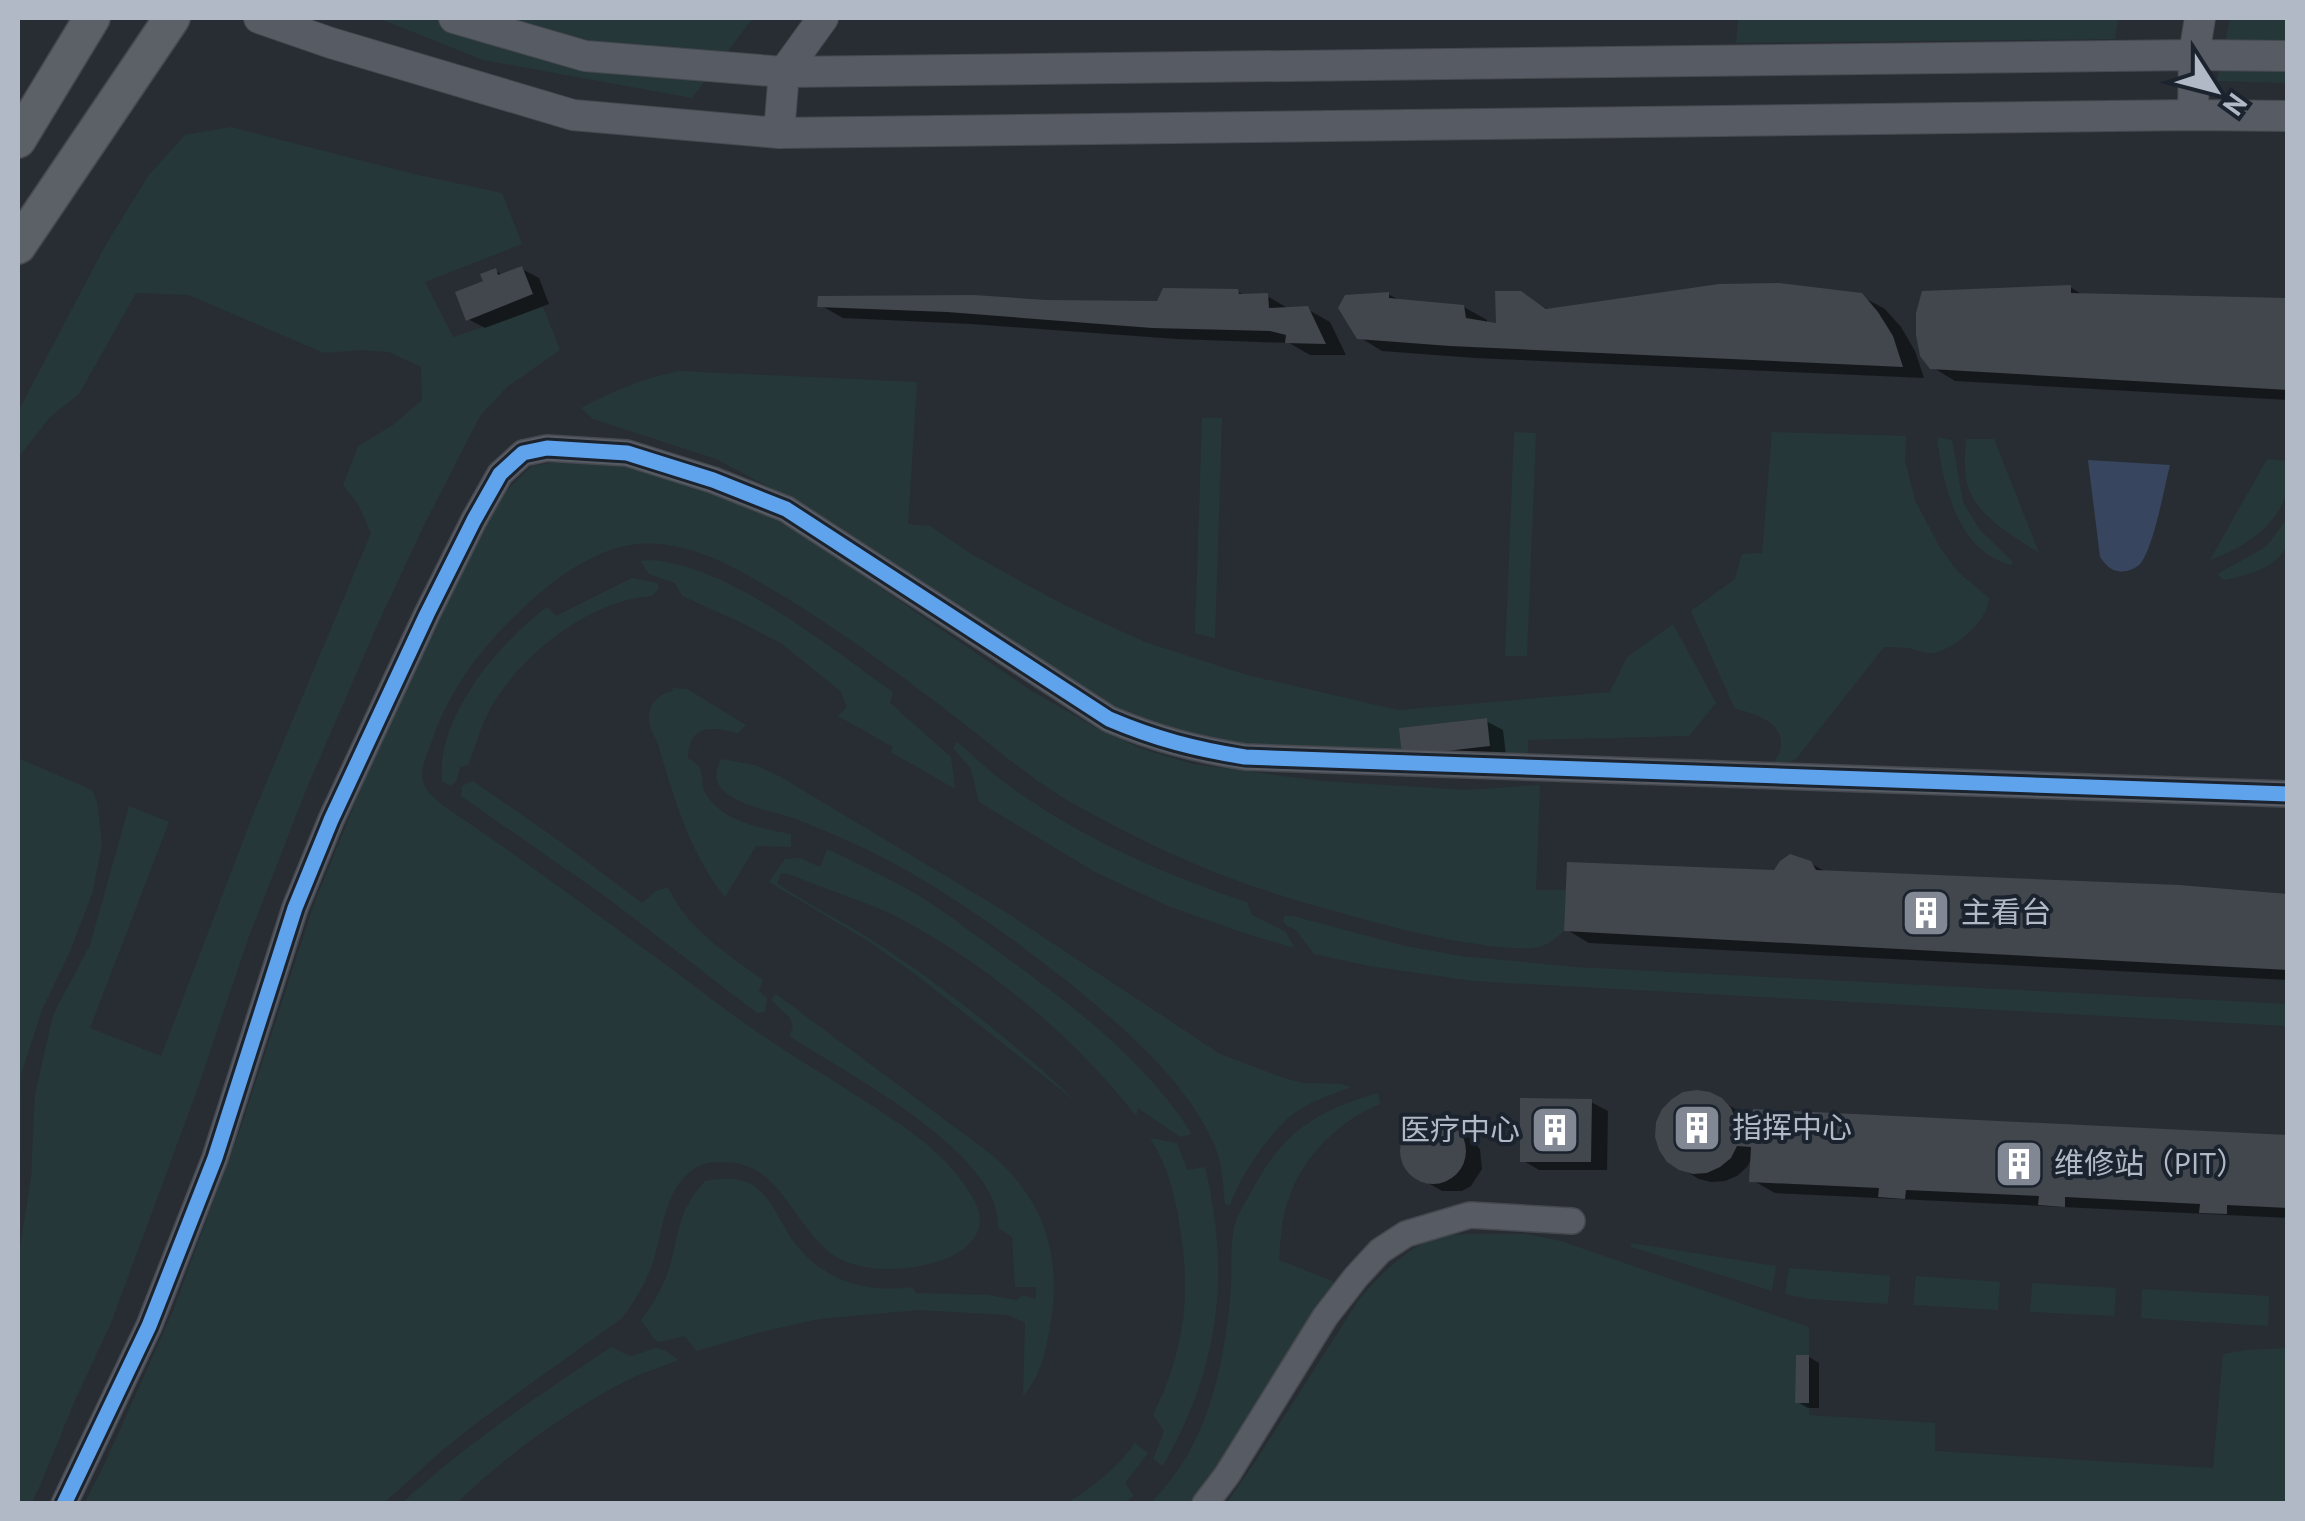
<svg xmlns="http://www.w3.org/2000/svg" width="2305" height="1521" font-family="'PT Sans','Noto Sans SC',sans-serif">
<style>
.green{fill:#253739}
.water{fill:#37465e}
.shadow{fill:#0007}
.building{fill:#42464d}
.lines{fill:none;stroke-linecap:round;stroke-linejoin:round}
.minor-casing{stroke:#46494f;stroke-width:28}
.tertiary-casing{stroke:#46494f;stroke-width:32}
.secondary-casing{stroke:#46494f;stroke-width:38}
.minor{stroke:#575b63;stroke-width:25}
.tertiary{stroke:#575b63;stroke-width:30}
.secondary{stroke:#5c6067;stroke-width:35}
.cycleway-casing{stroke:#1b232e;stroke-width:21}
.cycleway{stroke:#60a3ed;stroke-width:15}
.labels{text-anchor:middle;stroke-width:8;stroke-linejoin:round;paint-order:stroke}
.poi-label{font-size:30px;fill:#b1b9c6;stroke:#1b232e;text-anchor:start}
</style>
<rect width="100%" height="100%" fill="#282d34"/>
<path class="green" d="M378 18H753L692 98 483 60Z
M1738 18H2118L2115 39 1736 43Z
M2230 18H2287V83L2217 81Z
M231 127 414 174 502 193 522 244 425 282 453 337 543 307 560 350 507 387 480 416 424 525 375 630 306 790 248 939 196 1093 111 1323 76 1398 39 1488 31 1503H18V1260L31 1178 35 1095 53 1015 90 945 129 806 169 822 90 1028 161 1056 254 812 371 533 358 504 343 485 358 446 393 425 422 400 421 367 389 352 362 350 324 353 189 295 136 293 79 394 50 417 18 458V413L23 402 104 248 148 176 185 135Z
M679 371 917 382 908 524 930 526 973 555 1064 605 1145 642 1247 675 1398 710 1610 692 1627 657 1673 624 1716 703 1689 736 1528 740V757L1497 760 1491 750 1486 718 1400 728 1402 756 1320 754 1218 742 1176 734 1136 717 1098 699 944 602 899 567 815 511 716 459 593 419 581 408C613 391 644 378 679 371Z
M1202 418H1222L1215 638 1195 633Z
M1514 432 1536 433 1527 656H1505Z
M1772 432 1906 436 1905 461 1915 500 1939 546 1958 572 1989 598C1988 620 1956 649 1933 653 1926 654 1917 650 1909 648 1901 647 1892 647 1884 647L1796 759 1779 766 1775 762C1777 756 1781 751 1781 745 1782 721 1753 713 1735 709L1691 611 1735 579 1742 554 1762 553Z
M1937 437 1952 440 1963 502 1980 530 2013 562 2011 565C1957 551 1943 485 1937 437Z
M1966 439H1994L2039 553C2012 535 1972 514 1966 479 1964 466 1965 452 1966 439Z
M2267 459 2287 461C2287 469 2289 478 2288 485 2282 524 2244 548 2210 560Z
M568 460 613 461 717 490 800 533 1030 690 1098 729 1142 749 1193 764 1321 781 1467 790 1540 785 1536 890H1566L1564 931C1557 937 1548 945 1539 947 1512 953 1433 937 1405 930 1354 917 1302 903 1252 886 1191 865 1123 832 1067 800 1028 777 993 746 958 719 902 676 845 634 785 597 746 574 707 549 661 544 606 537 552 579 516 615 477 652 447 694 430 746 426 757 420 770 423 782 426 792 435 798 442 805 516 854 587 907 658 959 695 986 731 1015 769 1040 794 1057 820 1072 846 1089 895 1121 947 1149 975 1202 983 1217 981 1232 969 1244 955 1258 933 1264 914 1267 889 1271 855 1270 833 1255 791 1224 781 1161 722 1162 714 1162 706 1162 699 1166 663 1185 664 1231 652 1265 645 1284 635 1301 622 1318L479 1421 439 1453 384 1503 84 1504 103 1467 171 1316 241 1127 314 904 382 737 452 591 505 492 532 466Z
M2287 519C2287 526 2290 538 2287 544 2279 568 2245 576 2224 580L2217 574 2266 547Z
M650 560C730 565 828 647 893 692L890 703 951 757 955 789 891 752 893 747 838 716 847 707 840 691 782 644 740 622 682 596 675 583 649 574 640 561Z
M632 578 657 583 659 588 652 596C588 601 523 653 491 707 481 725 476 746 468 765L460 767 457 780 451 786 442 781C436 717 499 643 547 607L556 616Z
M672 688 687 689 746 725 738 733C712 727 689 723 688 758 692 761 698 764 700 769 703 776 701 785 705 792 721 822 761 828 791 834V847L756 846 725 897C692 857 673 797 659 747 656 737 648 728 649 718 649 703 659 694 673 691Z
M957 742C973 755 987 770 1004 782 1076 836 1162 874 1247 902L1252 915 1286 932 1294 948 1244 933 1168 906 1095 872 979 802 971 769 953 748Z
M18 758 92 790 97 802 102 844 92 894 70 951 42 1010 21 1074 20 1180 18 1194Z
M721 759 755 765 779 776 1004 911 1220 1054 1287 1079 1303 1083 1341 1084 1351 1087C1331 1095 1310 1101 1293 1114 1269 1133 1240 1176 1230 1205L1225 1204C1223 1184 1222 1162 1214 1144 1186 1080 1121 1025 1068 982 1007 934 942 887 872 852 847 840 821 829 796 819 772 810 746 809 725 792 713 782 715 772 721 759Z
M473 781 558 840 642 903 656 891 668 887C687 929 727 954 763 980L759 991 767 998 765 1012 757 1013 606 897 461 796 462 786Z
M827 849C854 862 882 875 909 890 936 905 960 924 985 942 1061 997 1141 1054 1192 1134L1180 1137 1138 1108 1136 1116C1074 1037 995 971 907 922 871 902 830 892 792 875L781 873 777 883C808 905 843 921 875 942 945 987 1019 1047 1079 1104L919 977 868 941 769 882 785 859 800 858 820 867Z
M1284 916H1293L1405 946 1461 956 1575 967 2287 1004V1026L1473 981 1369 966 1314 954 1296 930 1287 926 1283 921Z
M776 994 992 1155C1047 1202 1063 1262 1049 1332 1045 1355 1039 1378 1023 1396L1025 1323 1008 1315 918 1310 819 1319 757 1333 697 1351 684 1336 660 1342 654 1339 641 1320C654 1303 665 1284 671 1262 680 1227 679 1210 705 1181 723 1178 743 1176 758 1189 773 1202 782 1225 793 1241 822 1280 865 1294 912 1287L916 1293 988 1295 1017 1300 1022 1295 1036 1299V1287H1015L1012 1237 998 1228C1004 1154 844 1072 789 1036L793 1027 790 1018 771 1000Z
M1378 1093 1380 1104C1340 1120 1303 1156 1289 1198 1281 1217 1281 1239 1279 1260L1340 1284 1195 1503 1150 1504C1208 1446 1225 1366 1231 1287 1232 1270 1230 1251 1233 1234 1234 1220 1244 1205 1251 1192 1282 1133 1315 1111 1378 1093Z
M1150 1138 1177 1143 1187 1170 1205 1167C1231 1278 1219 1367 1163 1466L1153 1459 1164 1431 1153 1415C1183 1355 1191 1300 1181 1234 1176 1199 1169 1168 1150 1138Z
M1491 1234H1527L1561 1241 1809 1327V1355H1796L1795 1403H1809V1415L1935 1423V1451L2213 1468 2223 1354 2246 1350 2287 1348V1503L1226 1504 1257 1459 1358 1301C1378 1277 1410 1243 1441 1237 1457 1233 1475 1234 1491 1234Z
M1631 1243 1776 1266 1772 1291 1631 1247Z
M1789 1268 1890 1276 1888 1304 1809 1299 1785 1294Z
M1916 1276 2000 1282 1998 1310 1913 1305Z
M2032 1283 2116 1288 2114 1316 2030 1312Z
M2142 1289 2269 1296 2268 1326 2141 1318Z
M611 1347 630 1356C657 1350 653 1340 678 1360 659 1368 638 1374 620 1384 561 1416 505 1456 457 1503H402C466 1444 538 1396 611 1347Z
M1135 1443 1148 1453 1125 1483 1134 1496 1124 1503H1067C1093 1487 1117 1468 1135 1443Z"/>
<path class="water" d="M2088 460 2170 465C2164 488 2154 547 2140 564 2135 569 2125 573 2118 571 2110 570 2105 564 2100 557Z"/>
<path class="shadow" d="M522 269 539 278 549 304 485 328 468 319 486 283 496 271 504 276Z
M2070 287 2085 296 2287 301 2288 400 1955 381 1932 367Z
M1237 291 1247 297 1267 296 1291 310 1307 309 1330 322 1346 355H1310L1289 343 1176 339 971 324 843 318 820 305 1158 303Z
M1521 293 1550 311 1861 296 1885 309 1901 327 1915 351 1924 378 1475 358 1382 351 1359 337 1388 294 1401 301 1464 307 1487 320V324L1499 326Z
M1486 721 1503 730 1506 755 1404 754Z
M1810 863 1828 873 2288 897V980L1589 943 1567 930Z
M1709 1094 1739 1111 1748 1120 1754 1133 2288 1137V1218L1775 1193 1752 1180 1753 1156 1747 1167 1737 1176 1725 1181 1711 1182 1699 1179 1680 1168Z
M1591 1102 1608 1111 1607 1170H1539L1522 1160Z
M1429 1121 1449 1124 1467 1135 1480 1149 1482 1169 1471 1186 1462 1191H1442L1414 1175 1408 1168 1404 1158 1406 1138 1411 1130Z
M1809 1357 1819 1363V1408H1808L1797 1402Z"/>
<path class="building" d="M522 266 533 294 466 321 455 292 483 281 480 274 496 268 498 275Z
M1779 283 1862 293 1878 312 1893 336 1903 367 1450 346 1357 339 1338 308 1345 295 1389 292V298L1464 305 1466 318 1496 323 1495 291H1521L1546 309 1719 284Z
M2071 285V293L2287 298 2288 390 1930 369 1920 356 1916 335V313L1922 291Z
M1163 288 1238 289 1239 294 1268 293 1269 308 1308 306 1326 344 1285 343 1286 335 1270 331 1152 328 947 312 817 307 818 296 974 295 1046 300 1157 301Z
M1487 718 1490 746 1402 756 1399 728Z
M1790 854 1811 861 1816 870 2179 885 2288 894V970L1564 931 1567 862 1774 870 1780 861Z
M1697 1090 1710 1092 1722 1098 1731 1108 1738 1124 1752 1125 1753 1109 2288 1135V1208L2227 1205V1214L2199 1213 2200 1204 2065 1197V1207L2038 1205 2039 1196 1906 1190 1905 1199 1878 1197 1879 1188 1749 1182 1751 1147 1737 1146 1731 1158 1720 1167 1707 1173 1693 1174 1679 1170 1667 1162 1659 1150 1655 1137 1656 1122 1662 1109 1672 1099 1683 1092Z
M1520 1098 1592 1099 1591 1162H1520Z
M1400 1151a33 33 0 1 1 66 0a33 33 0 1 1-66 0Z
M1796 1355H1809V1403H1795Z"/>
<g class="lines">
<g class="minor-casing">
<path id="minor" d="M64 1504 149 1326 215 1158 295 908 331 820 427 614 474 520 500 474 523 453 547 448 627 453 713 480 786 509 1109 719C1156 739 1195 749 1245 757L2288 794
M1205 1504 1227 1475 1325 1317 1356 1277 1380 1251 1406 1234 1470 1215 1572 1221"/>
</g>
<g class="tertiary-casing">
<path id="tertiary" d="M259 18 331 43 573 115 779 133 2193 115 2288 116
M454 18 585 56 784 72 2194 55 2288 56
M2193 115 2194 55 2200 18
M779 133 784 72 823 18"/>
</g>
<g class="secondary-casing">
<path id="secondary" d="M18 140 92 18
M18 246 172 18"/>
</g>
<use href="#minor" class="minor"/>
<use href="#tertiary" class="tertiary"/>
<use href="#secondary" class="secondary"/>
<g class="cycleway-casing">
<path id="cycleway" d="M64 1504 149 1326 215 1158 295 908 331 820 427 614 474 520 500 474 523 453 547 448 627 453 713 480 786 509 1109 719C1156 739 1195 749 1245 757L2288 794"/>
</g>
<use href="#cycleway" class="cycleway"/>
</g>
<defs>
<g id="building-square" transform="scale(2.5)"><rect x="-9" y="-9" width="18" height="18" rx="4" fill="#818893" stroke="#1b232e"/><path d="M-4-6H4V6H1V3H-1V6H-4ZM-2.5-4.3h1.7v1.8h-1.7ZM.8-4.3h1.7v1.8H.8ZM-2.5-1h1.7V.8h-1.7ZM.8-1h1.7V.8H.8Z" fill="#fff"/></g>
</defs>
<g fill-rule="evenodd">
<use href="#building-square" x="1926" y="913"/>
<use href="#building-square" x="1697" y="1128"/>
<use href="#building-square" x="1555" y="1130"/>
<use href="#building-square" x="2019" y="1164"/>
</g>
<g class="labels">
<g class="poi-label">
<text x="1961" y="923">主看台</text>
<text x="1732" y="1138">指挥中心</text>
<text x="1520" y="1140" text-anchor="end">医疗中心</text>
<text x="2054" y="1174">维修站（PIT）</text>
</g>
</g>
<rect width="2305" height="1521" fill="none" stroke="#b1b9c6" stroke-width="40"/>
<g transform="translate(2215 90) rotate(126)" stroke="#1b232e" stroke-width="8" paint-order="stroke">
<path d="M0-8L18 38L0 25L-18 38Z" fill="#b1b9c6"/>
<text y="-15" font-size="28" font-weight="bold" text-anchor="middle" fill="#b1b9c6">N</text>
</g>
</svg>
